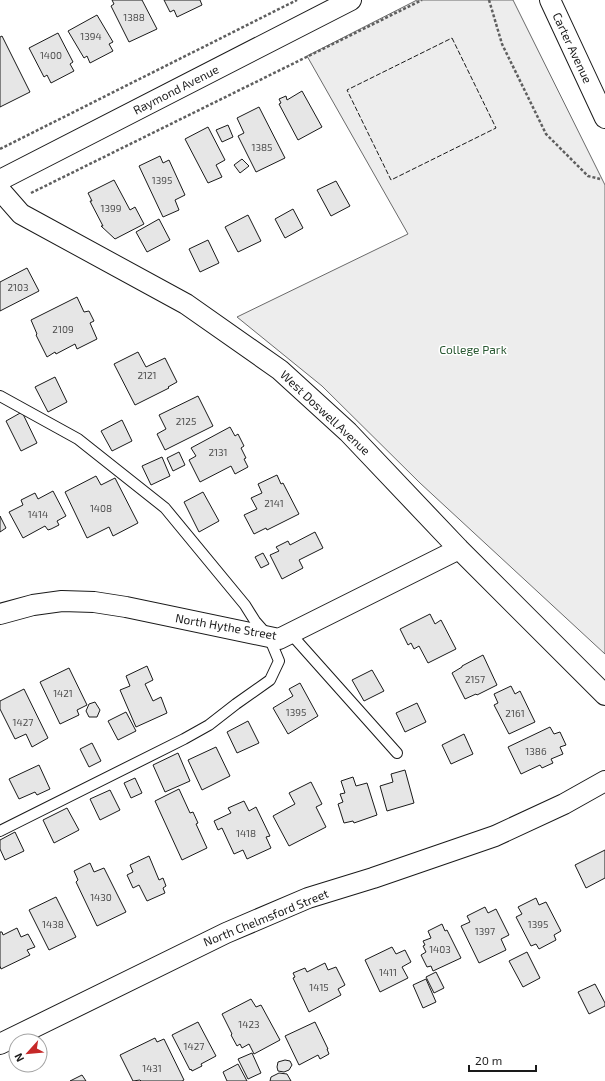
<svg xmlns="http://www.w3.org/2000/svg" width="605" height="1081" font-family="'Exo 2',sans-serif">
<style>
.built{fill:#ededed;stroke:#6a6a6a}
.building{fill:#e6e6e6;stroke:#1a1a1a}
.lines{fill:none;stroke-linecap:round;stroke-linejoin:round}
.lane-casing{stroke:#1a1a1a;stroke-width:12}
.street-casing{stroke:#1a1a1a;stroke-width:22}
.path{stroke:#5f5f5f;stroke-width:2.5;stroke-dasharray:3 2;stroke-linecap:butt}
.lane{stroke:#fff;stroke-width:10}
.street{stroke:#fff;stroke-width:20}
.fence{stroke:#1a1a1a;stroke-width:1;stroke-dasharray:5 2;stroke-linecap:butt}
.labels{text-anchor:middle;stroke-width:3;stroke-linejoin:round;paint-order:stroke}
.number-label{font-size:10px;fill:#4d4d4d}
.street-label{font-size:12px;fill:#1a1a1a;stroke:#fff}
.park-label{font-size:12px;fill:#2b5a34;stroke:#fff}
</style>
<rect width="100%" height="100%" fill="#fff"/>
<path class="built" d="M417 0H513L605 185V654L420 483 322 386 237 317 408 234 307 56Z"/>
<path class="building" d="M112 0H142L157 29 129 42 111 6 114 4Z
M164 0H200L202 5 177 17 174 10 170 12Z
M97 15 113 42 109 44 113 51 90 63 87 56 84 58 68 31Z
M58 33 73 62 70 64 74 71 51 83 47 75 44 77 29 48Z
M2 36 30 92 0 107V37Z
M302 91 322 127 298 140 279 104 281 103 279 99 286 96 287 100Z
M259 107 285 158 256 172 238 136 244 133 237 118Z
M228 125 233 137 222 142 216 130Z
M208 127 225 160 216 165 222 177 208 183 185 139Z
M160 156 163 163 169 160 185 195 175 200 179 210 163 217 139 166Z
M242 159 249 166 240 173 234 165Z
M114 180 130 210 135 207 144 224 115 239 101 226H103L90 201H92L88 193Z
M336 181 350 206 331 216 317 190Z
M293 209 303 228 285 238 275 219Z
M248 215 261 241 238 252 225 227Z
M159 219 170 240 147 252 136 232Z
M208 240 219 263 200 272 189 249Z
M27 268 39 291 0 311V282Z
M77 297 84 312 89 311 94 321 90 323 97 339 77 349 75 344 56 354 55 352 47 357 36 335 37 334 31 320Z
M138 352 146 367 165 358 177 382 168 387 169 388 135 405 114 364Z
M55 377 67 402 48 412 35 387Z
M198 396 213 426 165 450 157 434 166 429 159 415Z
M22 412 37 443 21 451 6 421Z
M122 420 132 441 112 451 101 431Z
M230 427 235 436 238 434 244 446 241 448 246 458 244 459 248 467 235 474 231 466 200 482 189 460 196 456 191 448Z
M179 452 185 465 173 471 167 458Z
M162 457 170 476 151 485 142 466Z
M277 475 281 484 283 483 299 514 267 530 266 528 254 534 244 515 257 509 251 498 262 493 258 484Z
M96 476 101 485 115 478 138 523 113 536 109 527 87 538 65 492Z
M53 491 66 516 57 521 59 525 51 529 48 530 45 526 23 538 9 512 23 505 21 500 35 493 38 499Z
M203 492 219 521 199 532 184 502Z
M0 516 6 528 0 532Z
M315 532 323 548 299 560 303 568 282 579 270 555 279 551 276 547 288 541 290 545Z
M263 553 269 564 261 568 255 557Z
M430 614 435 624 441 620 456 649 428 663 419 646 414 649 411 643 408 645 400 629Z
M483 655 497 685 477 695 476 694 465 699 452 673 462 667V666Z
M147 666 153 680 145 684 153 701 161 697 167 713 136 727 120 690 130 686 126 676Z
M69 668 87 705 77 710 79 715 60 724 40 682Z
M372 670 384 691 364 701 352 680Z
M300 683 318 716 288 734 273 708 293 696 289 689Z
M511 686 515 694 520 691 535 722 509 734 494 705 498 703 494 694Z
M24 689 48 738 32 747 26 734 15 739 0 709V701Z
M95 702 100 710 97 717H89L86 711 89 704Z
M417 703 426 722 405 732 396 713Z
M126 712 136 731 118 740 108 721Z
M248 721 259 743 237 753 227 732Z
M550 727 554 734 560 732 566 745 560 747 563 754 551 759 553 763 542 768 540 765 521 774 508 747Z
M464 734 473 754 451 764 442 745Z
M92 743 101 761 89 767 80 749Z
M216 747 230 776 202 790 188 760Z
M178 753 190 781 165 792 153 765Z
M39 765 50 789 37 795 35 792 19 799 9 779Z
M405 770 414 803 387 811 380 786 393 782 391 774Z
M353 777 356 786 367 783 377 815 354 823 353 821 344 823 338 804 343 802 340 794 345 793 341 781Z
M135 778 142 793 131 798 124 783Z
M311 782 322 804 316 807 326 827 289 846 273 816 295 804 289 793Z
M179 789 190 813 193 812 198 823 196 824 207 848 182 860 155 801Z
M110 790 120 810 100 820 90 799Z
M244 801 249 811 256 807 270 836 266 837 271 848 247 859 243 850 234 854 222 828 218 830 214 821 231 813 228 808Z
M67 808 79 830 54 843 43 820Z
M15 832 24 851 5 860 0 849V840Z
M605 850V878L586 888 575 865Z
M149 856 159 880 163 878 166 886 163 888 165 893 147 901 139 885 133 888 127 875 133 872 130 865Z
M90 863 94 872 104 868 126 912 97 926 76 882 78 880 74 871Z
M56 897 76 937 49 950 29 910Z
M536 898 539 905 546 902 561 931 554 935 556 940 539 949 536 944 531 946 516 917 522 914 518 907Z
M485 907 488 913 496 909 509 935 501 939 506 950 479 963 461 926 470 922 467 916Z
M442 924 445 931 447 930 461 958 433 971 431 966 427 967 421 955 426 952 423 946 425 945 423 941 431 938 428 931Z
M17 928 21 937 28 934 35 947 27 950 30 955 1 969 0 966V932H2L3 935Z
M392 947 396 954 405 950 411 962 402 967 408 978 380 992 365 960Z
M527 952 540 978 523 987 509 961Z
M325 963 328 970 336 967 345 985 338 989 341 995 309 1012 293 978 295 977 293 973 305 968 307 972Z
M436 972 444 988 434 993 426 977Z
M426 979 436 1002 423 1008 413 985Z
M595 984 605 1003V1006L589 1014 578 992Z
M251 999 256 1007 261 1005 280 1040 254 1054 249 1044 242 1048 240 1044 237 1046 231 1035 232 1034 222 1014Z
M198 1022 216 1056 201 1064 202 1066 192 1071 191 1069 190 1070 172 1035Z
M315 1022 328 1049H327L329 1054 320 1059 318 1055 299 1065 285 1036Z
M155 1038 157 1042 164 1039 184 1080 182 1081H141L140 1080 133 1081 120 1055Z
M252 1053 261 1073 248 1079 238 1059Z
M285 1060 290 1061 292 1065 289 1070 284 1072 278 1071 277 1067 278 1062Z
M238 1064 247 1081H227L223 1072Z
M279 1073 287 1074 291 1081H270L271 1077Z
M82 1075 86 1081H70Z"/>
<g class="lines">
<g class="lane-casing">
<path id="lane" d="M0 396 78 439 165 508 245 605 255 621 269 637 279 661 270 680 236 704 209 725 184 739 0 831
M290 633 397 753"/>
</g>
<g class="street-casing">
<path id="street" d="M550 0 605 118
M0 180 351 0
M0 190 21 214 186 304 280 370 348 432 459 549 605 695
M0 614 33 605 62 601 94 602 126 607 279 639 459 549
M0 1044 226 933 308 898 373 878 495 836 564 804 605 781"/>
</g>
<path class="path" d="M489 0 502 44 546 134 588 176 600 179
M0 149 297 0
M31 193 422 0"/>
<use href="#lane" class="lane"/>
<use href="#street" class="street"/>
<path class="fence" d="M452 38 496 128 391 180 347 90Z"/>
</g>
<g class="labels">
<g class="number-label">
<text x="134" y="21">1388</text>
<text x="91" y="40">1394</text>
<text x="51" y="59">1400</text>
<text x="262" y="151">1385</text>
<text x="162" y="184">1395</text>
<text x="111" y="212">1399</text>
<text x="18" y="291">2103</text>
<text x="63" y="333">2109</text>
<text x="147" y="379">2121</text>
<text x="186" y="425">2125</text>
<text x="218" y="456">2131</text>
<text x="274" y="507">2141</text>
<text x="101" y="512">1408</text>
<text x="38" y="518">1414</text>
<text x="475" y="683">2157</text>
<text x="63" y="697">1421</text>
<text x="296" y="716">1395</text>
<text x="515" y="717">2161</text>
<text x="23" y="726">1427</text>
<text x="536" y="755">1386</text>
<text x="246" y="837">1418</text>
<text x="101" y="901">1430</text>
<text x="53" y="928">1438</text>
<text x="538" y="928">1395</text>
<text x="485" y="935">1397</text>
<text x="440" y="953">1403</text>
<text x="388" y="976">1411</text>
<text x="319" y="991">1415</text>
<text x="249" y="1028">1423</text>
<text x="194" y="1050">1427</text>
<text x="152" y="1072">1431</text>
</g>
<g class="street-label">
<text transform="translate(572 48) rotate(65)" y="4">Carter Avenue</text>
<text transform="translate(176 90) rotate(-27)" y="4">Raymond Avenue</text>
<text transform="translate(325 413) rotate(43)" y="4">West Doswell Avenue</text>
<text transform="translate(226 627) rotate(10)" y="4">North Hythe Street</text>
<text transform="translate(266 918) rotate(-22)" y="4">North Chelmsford Street</text>
</g>
<g class="park-label">
<text x="473" y="354">College Park</text>
</g>
</g>
<g transform="translate(28 1053) rotate(243)"><circle r="19" fill="#ffffff" stroke="#a3a3a3"/>
<path d="M0-3L7 15L0 10L-7 15Z" fill="#c62828"/>
<text y="-6" font-size="11" font-weight="bold" text-anchor="middle" fill="#1a1a1a">N</text>
</g>
<path d="M469 1065v6h67v-6" fill="none" stroke="#1a1a1a" stroke-width="2"/>
<text x="475" y="1065" font-size="12" fill="#1a1a1a" stroke="#ffffff" stroke-width="3" paint-order="stroke">20 m</text>
</svg>
